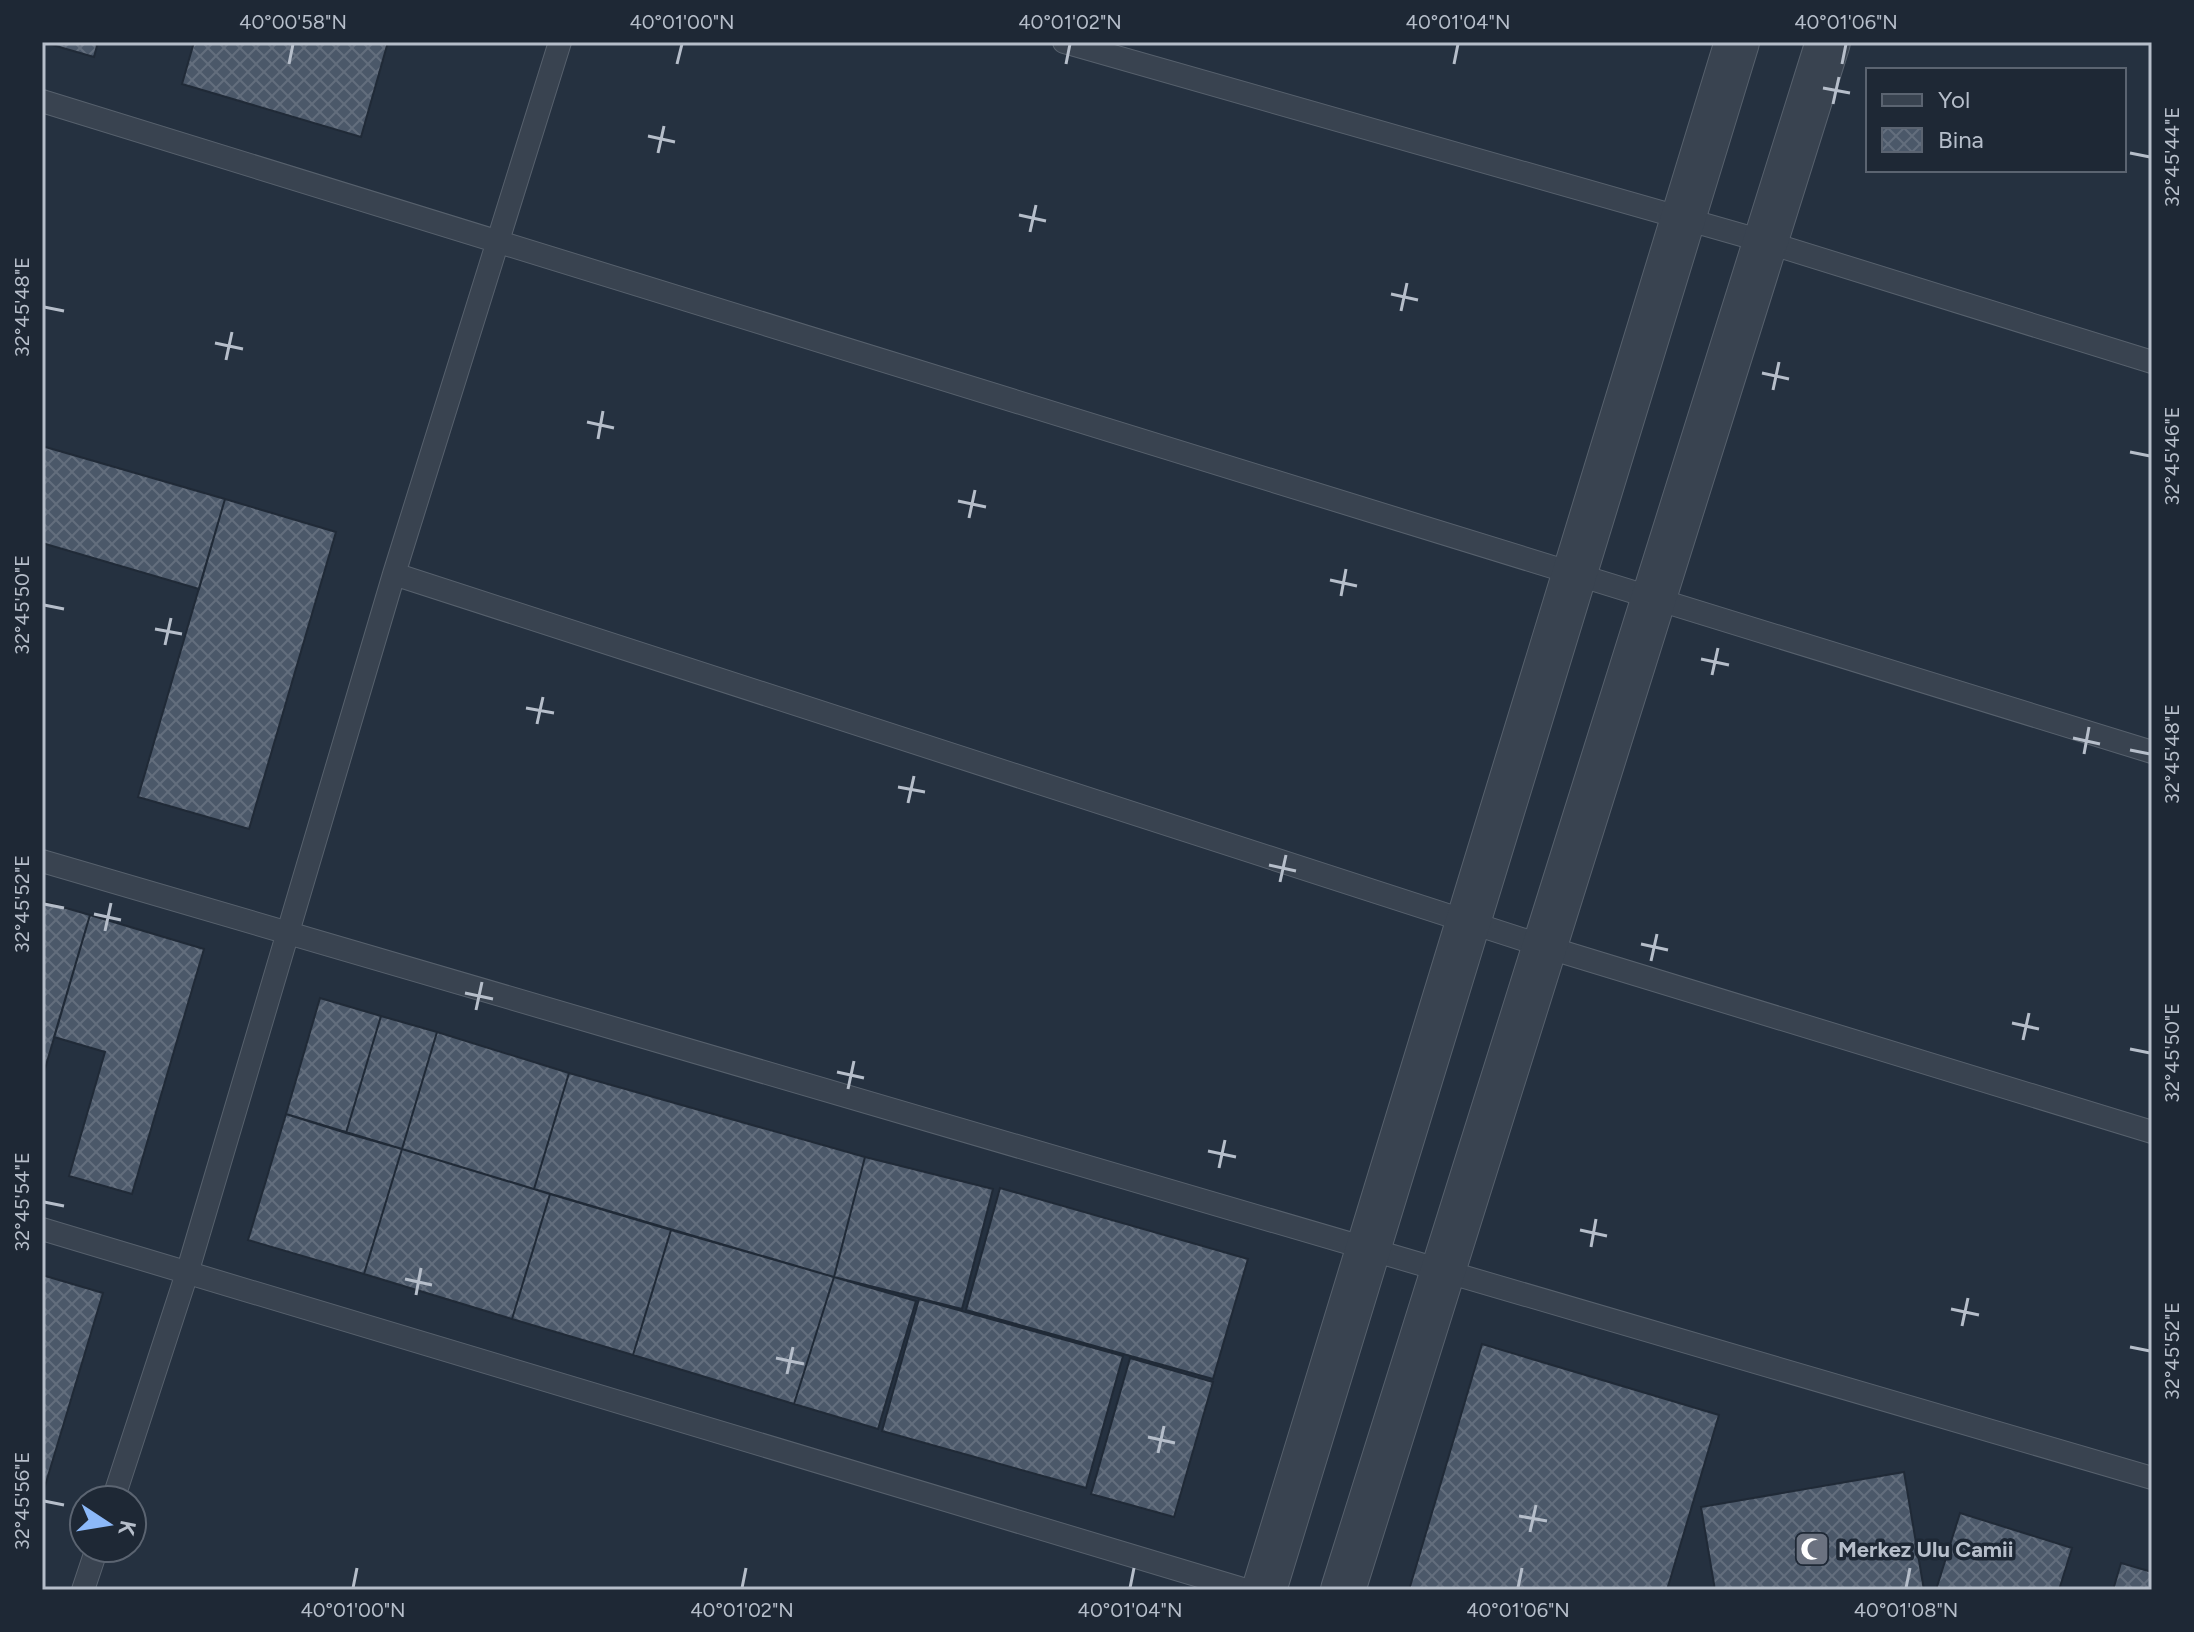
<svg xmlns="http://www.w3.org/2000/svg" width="2194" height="1632" font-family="Figtree,sans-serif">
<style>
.building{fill:url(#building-cross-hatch);stroke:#202a37;stroke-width:2}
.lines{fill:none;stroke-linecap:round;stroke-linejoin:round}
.lane-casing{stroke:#57616d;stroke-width:24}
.street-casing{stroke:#57616d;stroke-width:46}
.lane{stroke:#394350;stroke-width:22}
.street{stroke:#394350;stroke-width:44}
.ticks{fill:none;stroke:#b6beca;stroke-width:3}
.labels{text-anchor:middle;stroke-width:7;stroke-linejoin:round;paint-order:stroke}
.poi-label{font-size:22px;font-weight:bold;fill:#b6beca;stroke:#1e2835;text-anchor:start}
.neatline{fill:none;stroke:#b6beca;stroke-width:3}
.ticks-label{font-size:20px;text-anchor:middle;fill:#b6beca}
</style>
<defs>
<pattern id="building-cross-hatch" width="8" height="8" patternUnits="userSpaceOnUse" patternTransform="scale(2)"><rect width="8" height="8" fill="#4b5869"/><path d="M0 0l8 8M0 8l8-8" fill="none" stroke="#636e7d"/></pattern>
</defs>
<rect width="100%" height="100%" fill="#253140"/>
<path class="building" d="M42 42H98L94 57Z
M194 42H388L361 137 182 84Z
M42 446 225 499 199 589 42 543Z
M225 499 336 532 249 829 138 797Z
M42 901 90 915 42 1079Z
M90 915 204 949 132 1194 69 1176 105 1052 54 1037Z
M320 998 381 1016 346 1133 286 1114Z
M381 1016 437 1032 402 1149 346 1133Z
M437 1032 569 1073 534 1189 402 1149Z
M569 1073 865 1157 834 1277 534 1189Z
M286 1114 402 1149 364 1274 248 1240Z
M402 1149 550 1194 512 1319 364 1274Z
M865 1157 993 1189 962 1309 834 1277Z
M1000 1188 1248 1259 1213 1379 966 1310Z
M550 1194 671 1230 633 1355 512 1319Z
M671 1230 834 1277 794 1404 633 1355Z
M42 1275 103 1293 42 1496Z
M834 1277 916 1301 878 1429 794 1404Z
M919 1299 1123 1356 1086 1488 882 1431Z
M1482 1344 1719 1415 1667 1590H1409Z
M1130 1358 1213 1382 1174 1517 1091 1494Z
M1904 1472 1924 1590H1715L1701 1507Z
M1960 1513 2072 1548 2059 1590H1936Z
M2121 1563 2152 1572V1590H2113Z"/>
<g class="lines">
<g class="lane-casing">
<path id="lane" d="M1064 42 1766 242 2152 362
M42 101 2152 752
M394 574 1543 946 2152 1132
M42 861 2152 1478
M42 1229 1246 1590
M113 1500 188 1270 394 574 560 42
M83 1590 97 1548"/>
</g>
<g class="street-casing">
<path id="street" d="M1264 1590 1737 42
M1343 1590 1828 42"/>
</g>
<use href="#lane" class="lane"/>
<use href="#street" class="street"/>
</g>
<path class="ticks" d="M289 64 293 44M677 64 682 44M1066 64 1070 44M1454 64 1458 44M1842 64 1846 44M1823 88 1850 93M1833 104 1839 77M648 136 675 142M658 153 664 126M2130 153 2150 157M1019 215 1046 221M1030 232 1036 205M1391 294 1418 300M44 307 64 311M1401 311 1407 283M215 343 243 349M226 360 232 332M1762 373 1789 379M1773 390 1779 362M587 422 614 428M598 439 603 411M2130 452 2150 456M958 501 986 507M969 518 975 490M1330 580 1357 586M1341 596 1346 569M44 605 64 609M155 629 182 634M165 645 171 618M1701 659 1729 665M1712 675 1718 648M526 708 554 713M537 724 543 697M2073 738 2100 744M2130 750 2150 754M2084 754 2089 727M898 787 925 792M908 803 914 776M1269 865 1296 871M1280 882 1286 855M44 904 64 908M94 914 121 920M105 931 111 903M1641 944 1668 950M1651 961 1657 934M465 993 493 999M476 1010 482 982M2012 1023 2039 1029M2023 1040 2029 1013M2130 1049 2150 1053M837 1072 864 1078M848 1089 854 1061M1208 1151 1236 1157M1219 1168 1225 1140M44 1202 64 1206M1580 1230 1607 1236M1591 1247 1596 1219M405 1279 432 1285M416 1295 421 1268M1951 1309 1979 1315M1962 1326 1968 1298M2130 1347 2150 1351M776 1358 804 1364M787 1374 793 1347M1148 1437 1175 1443M1158 1453 1164 1426M44 1501 64 1505M1519 1516 1547 1521M1530 1532 1536 1505M353 1588 357 1568M742 1588 746 1568M1130 1588 1134 1568M1518 1588 1522 1568M1906 1588 1910 1568"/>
<defs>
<g id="mosque-square" transform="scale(1.8)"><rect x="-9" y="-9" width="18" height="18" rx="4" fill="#6b7280" stroke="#1e2835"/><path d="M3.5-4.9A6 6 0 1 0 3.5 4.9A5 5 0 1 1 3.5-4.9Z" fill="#fff"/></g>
</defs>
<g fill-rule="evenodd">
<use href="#mosque-square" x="1812" y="1549"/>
</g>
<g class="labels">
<g class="poi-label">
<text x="1838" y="1557">Merkez Ulu Camii</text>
</g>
</g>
<rect width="2194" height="1632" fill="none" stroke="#1e2835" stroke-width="88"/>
<rect x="1866" y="68" width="260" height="104" fill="#1e2835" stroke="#5b6471" stroke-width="2"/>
<rect x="1882" y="94" width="40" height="12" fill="#394350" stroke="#5b6471" stroke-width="2"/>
<text x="1938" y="108" font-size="24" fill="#b6beca">Yol</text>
<rect x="1882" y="128" width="40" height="24" fill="url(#building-cross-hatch)" stroke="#5b6471" stroke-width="2"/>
<text x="1938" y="148" font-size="24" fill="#b6beca">Bina</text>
<g transform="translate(108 1524) rotate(102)"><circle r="38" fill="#1e2835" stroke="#5b6471" stroke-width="2"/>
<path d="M0-6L14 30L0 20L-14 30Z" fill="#8cb9f9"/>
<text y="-12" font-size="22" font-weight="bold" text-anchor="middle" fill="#b6beca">K</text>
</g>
<rect x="44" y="44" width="2106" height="1544" class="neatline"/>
<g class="ticks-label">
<text x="293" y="29">40°00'58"N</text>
<text x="682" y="29">40°01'00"N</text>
<text x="1070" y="29">40°01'02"N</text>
<text x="1458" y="29">40°01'04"N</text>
<text x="1846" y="29">40°01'06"N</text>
<text transform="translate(2172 157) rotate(-90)" y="7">32°45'44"E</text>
<text transform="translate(22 307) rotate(-90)" y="7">32°45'48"E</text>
<text transform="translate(2172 456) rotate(-90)" y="7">32°45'46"E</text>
<text transform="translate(22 605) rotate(-90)" y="7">32°45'50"E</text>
<text transform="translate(2172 754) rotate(-90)" y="7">32°45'48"E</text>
<text transform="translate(22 904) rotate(-90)" y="7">32°45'52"E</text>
<text transform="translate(2172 1053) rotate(-90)" y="7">32°45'50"E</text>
<text transform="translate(22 1202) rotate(-90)" y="7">32°45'54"E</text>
<text transform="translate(2172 1351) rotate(-90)" y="7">32°45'52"E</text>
<text transform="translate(22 1501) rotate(-90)" y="7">32°45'56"E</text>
<text x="353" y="1617">40°01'00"N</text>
<text x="742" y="1617">40°01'02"N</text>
<text x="1130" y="1617">40°01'04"N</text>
<text x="1518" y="1617">40°01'06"N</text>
<text x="1906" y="1617">40°01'08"N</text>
</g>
</svg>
